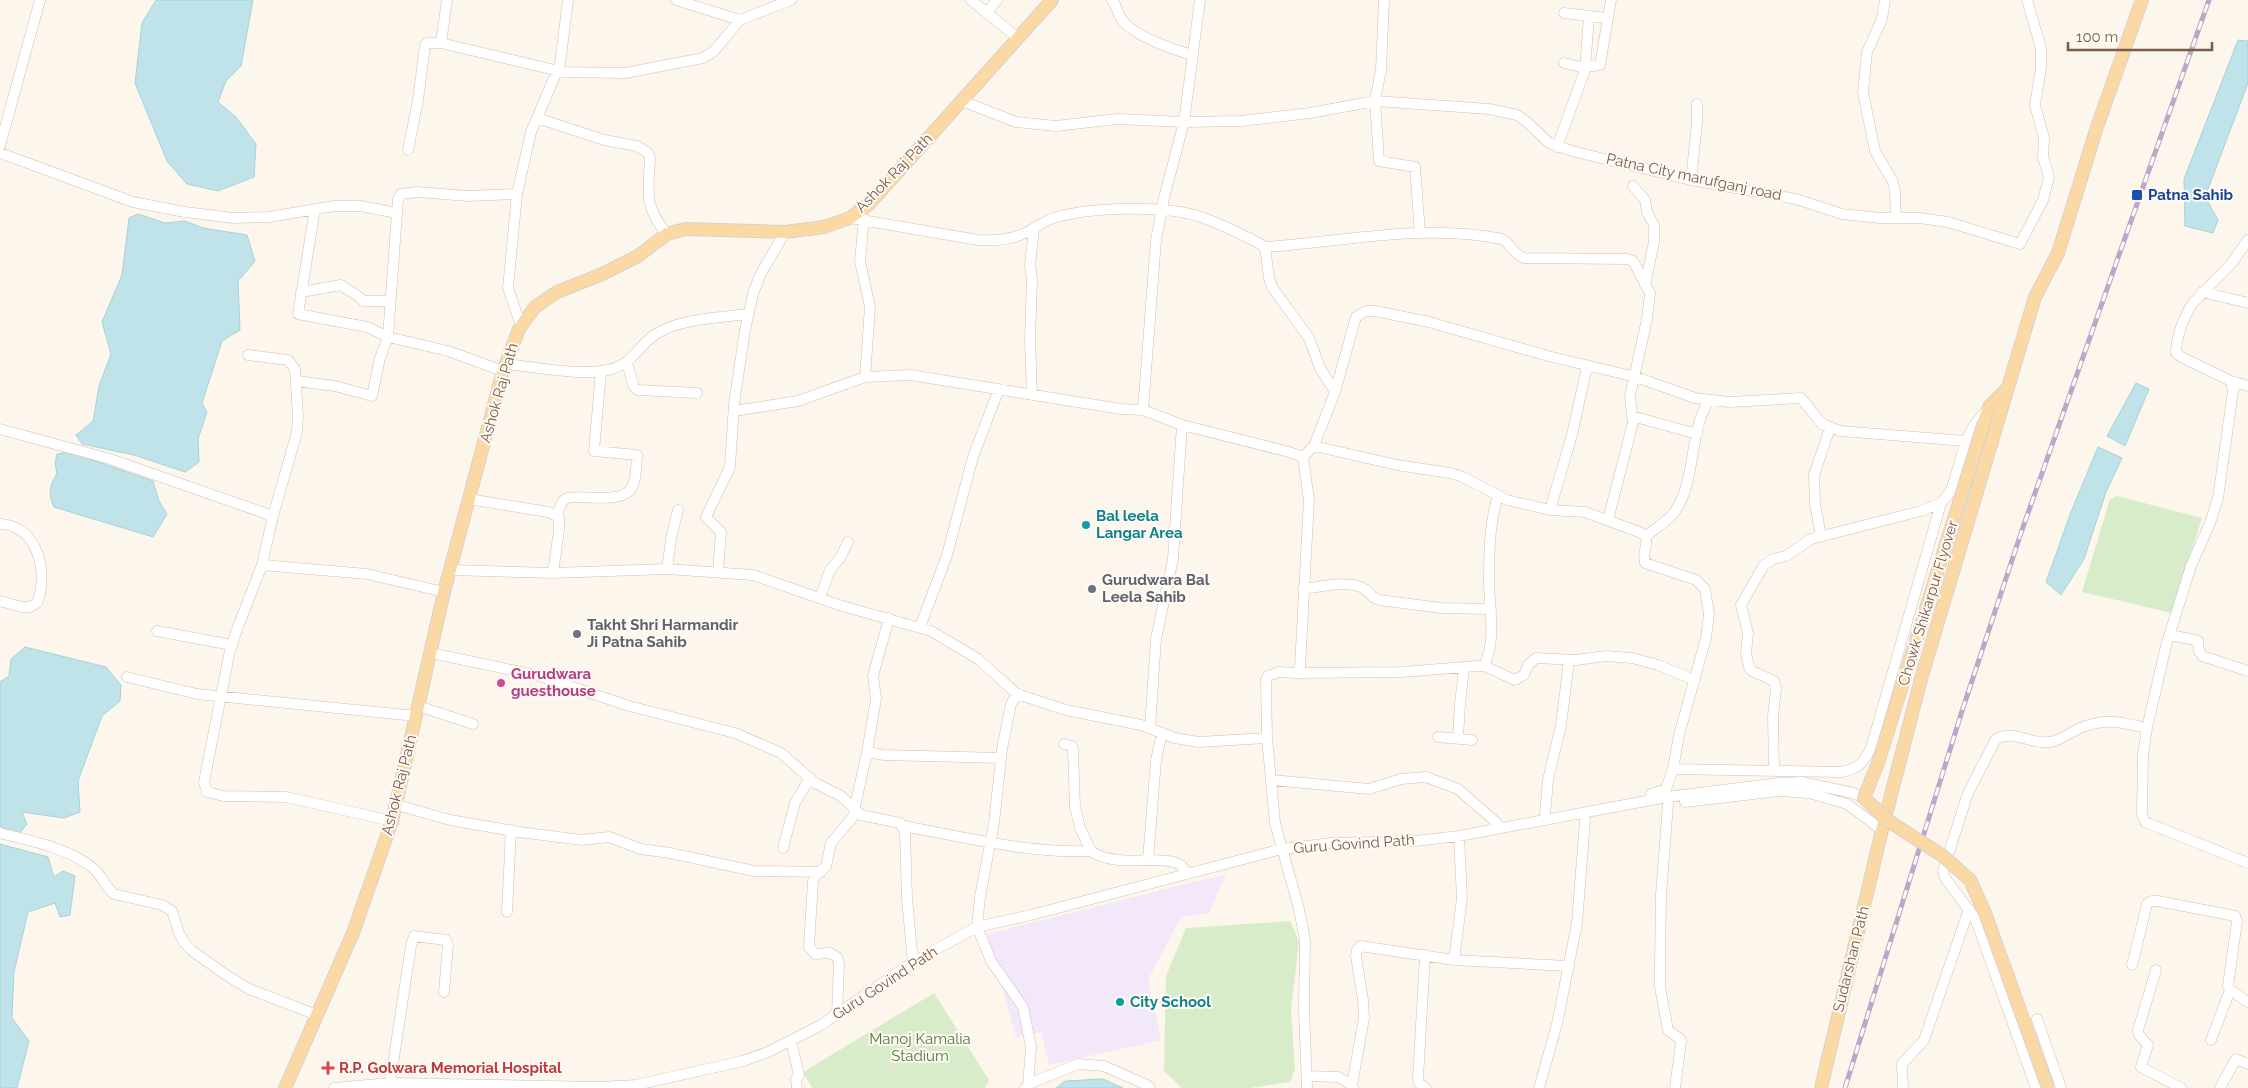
<svg xmlns="http://www.w3.org/2000/svg" width="2248" height="1088" font-family="Raleway,sans-serif">
<style>
.education{fill:#f3e8fa}
.green{fill:#d8ecc9}
.water{fill:#bfe3e8;stroke:#a5d3da}
.lines{fill:none;stroke-linecap:round;stroke-linejoin:round}
.minor-casing{stroke:#d1beb0;stroke-width:11}
.major-casing{stroke:#dad1cd;stroke-width:14}
.minor{stroke:#fff;stroke-width:10}
.major{stroke:#fbd9a5;stroke-width:12}
.rail-casing{stroke:#b9a8c9;stroke-width:5}
.rail{stroke:#fffaf3;stroke-width:3;stroke-dasharray:9;stroke-linecap:butt}
.major-bridge-casing{stroke:#dad1cd;stroke-width:14;stroke-linecap:butt}
.major-bridge{stroke:#fbd9a5;stroke-width:12}
.transit-dot{fill:#1a4fb4;stroke:#fffaf3;stroke-width:2}
.culture-dot{fill:#0f9aa8;stroke:#fffaf3;stroke-width:2}
.worship-dot{fill:#6b7280;stroke:#fffaf3;stroke-width:2}
.hotel-dot{fill:#d1479c;stroke:#fffaf3;stroke-width:2}
.health-dot{fill:#e0444e;stroke:#fffaf3;stroke-width:2}
.labels{text-anchor:middle;stroke-width:4;stroke-linejoin:round;paint-order:stroke}
.street-label{font-size:15px;fill:#7a5c4d;stroke:#fffaf3}
.transit-label{font-size:15px;font-weight:bold;fill:#164399;stroke:#fffaf3;text-anchor:start}
.culture-label{font-size:15px;font-weight:bold;fill:#0d838f;stroke:#fffaf3;text-anchor:start}
.worship-label{font-size:15px;font-weight:bold;fill:#5b616d;stroke:#fffaf3;text-anchor:start}
.hotel-label{font-size:15px;font-weight:bold;fill:#b23c85;stroke:#fffaf3;text-anchor:start}
.park-label{font-size:15px;fill:#537a41;stroke:#fffaf3}
.health-label{font-size:15px;font-weight:bold;fill:#be3a42;stroke:#fffaf3;text-anchor:start}
</style>
<rect width="100%" height="100%" fill="#fdf6ec"/>
<path class="education" d="M1226 874 1209 913 1181 917 1148 980 1161 1040 1049 1065 1041 1032 1016 1037 987 934Z"/>
<path class="green" d="M2117 496 2202 518 2172 613 2082 592 2110 499Z
M1290 921 1299 941 1291 1010 1295 1070 1290 1082 1250 1088H1182L1164 1071 1166 976 1186 928Z
M934 993 989 1080 985 1088H812L803 1072Z"/>
<path class="water" d="M156 0H253L241 66 226 81 218 102 236 117 256 144 254 177 218 191 187 184 167 161 135 83 142 23Z
M2238 40 2248 41V83L2205 197 2218 220 2213 233 2185 226 2184 179Z
M138 214 165 223 185 221 203 228 247 235 255 261 238 281 240 330 222 341 202 403 207 412 198 439 199 462 185 472 134 455 82 444 76 435 93 421 99 386 111 354 102 322 122 275 129 218Z
M2136 383 2149 389 2125 446 2107 436Z
M2098 447 2122 458 2106 492 2084 559 2061 595 2046 582 2071 512Z
M69 452 153 481 159 501 167 514 153 537 54 507C48 495 49 486 57 474L55 463 57 454Z
M25 647 106 667 121 685 120 701 102 716 78 781 80 812 64 818 22 812 27 824 19 834 0 826V682L9 676 11 659Z
M0 844 48 857 54 877 63 871 75 876 70 915 60 917 55 903 28 912 14 972 12 1018 29 1041 17 1088H0Z
M1103 1079 1123 1088H1056L1065 1081Z"/>
<g class="lines">
<g class="minor-casing">
<path id="minor" d="M676 0 740 20
M971 0 1018 38
M1112 0C1117 6 1117 11 1120 17 1131 36 1172 49 1192 55
M1384 0 1381 70 1375 101 1379 161 1415 167 1420 233
M1885 0 1882 19 1867 52 1863 92 1875 151 1893 182 1895 192 1896 218
M987 12 997 0
M1564 13 1589 16
M441 43 447 0
M1564 63 1585 68
M1585 70 1589 16 1608 18
M962 101 1016 122 1056 126 1117 119 1184 122 1241 121 1310 113 1375 101 1489 109 1517 115 1527 122 1549 143 1572 151 1691 180 1796 199 1842 214 1880 218H1919L1948 222 2020 244 2043 200 2049 177 2043 157 2044 138 2035 105 2041 68V48L2027 0
M537 118 604 140 637 146 648 153 650 158C648 192 644 207 667 234
M0 146 40 0
M1557 147 1586 67 1600 65 1611 0
M408 150 418 100 425 45 427 43H441L563 72 625 73 703 58 714 51 740 20 791 0
M0 153 133 202 185 212 233 218 269 217 334 206H360L397 213
M1691 180 1697 123V104
M1633 186 1645 200 1647 212 1654 225V242L1645 285
M315 209 298 314 367 327 388 337 398 199 401 194 417 192 468 196 517 194
M850 218 978 240C993 241 1009 240 1023 234 1035 229 1044 220 1057 217 1093 207 1166 205 1201 217 1221 224 1239 233 1257 242L1265 247 1269 278 1272 287 1309 338 1320 368 1335 392 1314 446 1303 457
M864 219 860 261 870 307 865 377
M2248 240 2231 264 2193 303C2184 316 2176 337 2176 353L2183 358 2231 381 2233 391 2218 498 2210 523 2191 566 2166 646 2147 728 2143 755 2142 814 2145 822 2248 863
M1265 247C1343 242 1423 223 1502 239 1511 244 1514 255 1524 258L1627 259 1633 261 1650 293 1647 319 1630 396 1633 423 1631 430 1608 520
M301 292 341 285C349 292 357 293 363 301H390
M2202 292 2248 303
M521 326 508 288 517 194 531 132 560 64 568 0
M248 355 288 360 295 369 298 416 297 432 273 516 262 565
M627 363 634 387 638 390 697 393
M505 364C535 367 580 376 608 370 634 364 637 346 656 334 682 318 719 318 748 314
M296 381 335 386 372 396 380 358 388 337 448 351 503 371
M2231 381 2248 386
M1335 392 1356 317 1366 311H1375L1429 322 1548 356 1636 377 1695 398 1729 402 1801 398 1822 424 1840 431 1966 441
M1032 395 1030 339 1032 279 1030 265 1034 228
M734 411 798 401 865 377 910 375 1121 409 1143 410
M1632 416 1697 434
M1182 425 1289 452 1303 457 1309 500 1300 667 1297 673 1279 672 1268 676 1266 680 1267 738
M0 429 110 459 273 516
M1314 446 1397 465 1450 473 1463 477 1507 500 1550 510 1572 435 1587 366
M469 499 548 512 559 517V530L553 573
M1550 510 1585 512 1639 532 1646 536C1648 545 1642 554 1645 563L1696 580 1705 589 1709 614 1706 638 1679 735 1673 769 1666 789 1651 794
M556 515 563 501 567 498C584 494 623 505 632 487 637 478 636 465 637 455L594 451 601 371
M0 524C38 525 49 574 37 603L30 607H22L0 601
M1646 536C1655 529 1666 522 1673 514 1697 483 1688 433 1709 400
M1821 536 1815 504 1814 475 1830 428
M667 569 671 539 678 510
M450 570 553 573 667 569 753 575 842 606 931 631 978 659 1017 694
M718 572 721 532 706 517 730 467 734 404 745 330 753 294 760 275 785 232
M1303 589C1320 587 1347 580 1363 588 1369 591 1371 598 1379 600L1441 608 1491 609
M820 598 830 570 840 558 848 542
M920 627 947 555 973 457 999 389
M157 631 232 645
M2170 635 2195 640 2198 641 2199 651 2202 656 2248 671
M431 653 540 676 629 706 735 733 781 753 815 783 841 796 861 815 900 823 905 832 907 899 913 962
M1484 666C1496 641 1490 613 1489 585 1489 557 1489 524 1498 496
M1297 673 1402 672 1477 666H1484L1515 680 1524 675 1528 665 1536 658 1576 660 1606 656 1632 658 1658 665 1695 680
M127 677 197 694 416 716
M418 706 473 724
M1150 728 1156 639 1173 559 1182 425 1143 410 1156 240 1164 198 1184 122 1200 0
M1438 737 1472 740
M1458 738 1460 704 1464 668
M1064 744 1072 746 1073 750 1075 807 1080 828 1091 851C1106 862 1130 861 1148 860L1156 760 1162 733
M867 752 884 755 1001 758
M1673 769 1841 772C1858 769 1863 764 1871 748L1941 503
M1774 771 1773 716 1776 689 1774 681 1752 671 1749 667 1746 654 1748 633 1741 605 1764 565 1773 559 1786 556 1811 539 1921 511 1941 503 1951 491 1966 441 1974 425 1987 410
M1272 780 1369 789 1401 779 1426 777 1458 789 1497 823
M1685 802 1780 791 1809 793 1847 804 1882 830
M1668 804 1661 895 1660 968V987L1668 1030 1680 1039 1681 1042 1675 1088
M397 805 450 820 519 832 582 840 609 837 641 849 670 853 754 871 821 872
M854 811 867 752 876 699 873 676 889 618
M1545 815 1548 780 1561 725 1569 660
M392 821 286 797 223 796 207 792 204 782 229 655 236 632 262 565 367 574 444 592
M904 826C962 837 1032 854 1091 851
M0 833C28 840 73 849 95 870 102 877 106 887 114 894L162 905 172 911 179 933 184 942 191 950 226 975 249 989 317 1015
M783 848 795 803 810 778
M1148 860C1163 861 1181 858 1187 874
M507 912 511 830
M1425 955 1418 1079 1419 1083 1426 1088
M1454 960 1462 898 1459 836
M2132 965 2147 904 2152 901H2158L2230 915 2235 916 2237 921 2228 986 2230 990 2248 1002
M2156 970 2138 1030 2139 1035 2148 1045 2141 1067 2181 1088
M837 1014 839 964 837 957 830 953 815 954 809 947 813 881 816 875 826 866 831 843 857 812
M2037 1019 2061 1088
M2211 1040 2230 990
M791 1041 799 1075 796 1079 797 1088
M1307 1076 1338 1077 1352 1085 1353 1088
M390 1083 411 946 414 936 446 940 448 945 444 992
M1352 1085 1364 1018 1363 1000 1356 956 1357 950 1360 946 1454 960 1569 966
M1028 1086 1031 1047 1023 1007 991 961 977 927 980 897 994 823 1002 749 1011 704 1017 694 1066 710 1141 725 1175 738 1198 742 1267 738 1275 823 1299 909 1305 940 1304 1009 1307 1088
M334 1088 390 1083 600 1087 636 1085 743 1061 768 1052 821 1025 913 962 977 927 1031 915 1282 849 1332 843 1415 841 1459 836 1667 797 1779 783 1802 782 1853 793 1864 798
M1025 1088 1031 1083 1078 1064 1104 1066 1147 1085 1150 1088
M1539 1088 1557 1024 1577 923 1585 820
M1903 1088 1902 1064 1924 1040 1969 909
M2036 1088 1975 918 1945 878 1943 871 1968 793 1996 739C2013 729 2032 745 2050 742 2059 741 2070 733 2078 729 2105 717 2120 722 2147 728
M2220 1088 2236 1059 2248 1064"/>
</g>
<g class="major-casing">
<path id="major" d="M1984 422 1989 407 2006 390
M285 1088 353 933 392 821 444 592 503 371 519 329 535 307 557 292 600 275 638 256 667 234 685 229 785 232 824 227 850 218 869 204 1052 0
M1821 1088 1882 830 1921 679 2035 297 2058 253 2097 127 2142 0"/>
</g>
<use href="#minor" class="minor"/>
<use href="#major" class="major"/>
<g class="rail-casing">
<path id="rail" d="M1845 1088 1962 711 2022 530 2209 0"/>
</g>
<use href="#rail" class="rail"/>
<g class="major-bridge-casing">
<path id="major-bridge" d="M1984 422 1878 763 1864 798 1890 822 1943 856 1970 880 1985 913 2048 1088"/>
</g>
<use href="#major-bridge" class="major-bridge"/>
</g>
<rect class="transit-dot" x="2131" y="189" width="12" height="12" rx="2.5"/>
<g class="culture-dot">
<circle cx="1086" cy="525" r="5"/>
<circle cx="1120" cy="1002" r="5"/>
</g>
<g class="worship-dot">
<circle cx="1092" cy="589" r="5"/>
<circle cx="577" cy="634" r="5"/>
</g>
<circle class="hotel-dot" cx="501" cy="683" r="5"/>
<path class="health-dot" d="M325.5 1060.5h5v5h5v5h-5v5h-5v-5h-5v-5h5z"/>
<g class="labels">
<g class="street-label">
<text transform="translate(894 173) rotate(-46)" y="5">Ashok Raj Path</text>
<text transform="translate(1694 177) rotate(12)" y="5">Patna City marufganj road</text>
<text transform="translate(499 393) rotate(-74)" y="5">Ashok Raj Path</text>
<text transform="translate(1928 603) rotate(-73)" y="5">Chowk Shikarpur Flyover</text>
<text transform="translate(399 785) rotate(-76)" y="5">Ashok Raj Path</text>
<text transform="translate(1354 844) rotate(-4)" y="5">Guru Govind Path</text>
<text transform="translate(1851 959) rotate(-76)" y="5">Sudarshan Path</text>
<text transform="translate(885 983) rotate(-33)" y="5">Guru Govind Path</text>
</g>
<g class="transit-label">
<text x="2148" y="200">Patna Sahib</text>
</g>
<g class="culture-label">
<text x="1096" y="521">Bal leela<tspan x="1096" dy="17">Langar Area</tspan></text>
<text x="1130" y="1007">City School</text>
</g>
<g class="worship-label">
<text x="1102" y="585">Gurudwara Bal<tspan x="1102" dy="17">Leela Sahib</tspan></text>
<text x="587" y="630">Takht Shri Harmandir<tspan x="587" dy="17">Ji Patna Sahib</tspan></text>
</g>
<g class="hotel-label">
<text x="511" y="679">Gurudwara<tspan x="511" dy="17">guesthouse</tspan></text>
</g>
<g class="park-label">
<text x="920" y="1044">Manoj Kamalia<tspan x="920" dy="17">Stadium</tspan></text>
</g>
<g class="health-label">
<text x="339" y="1073">R.P. Golwara Memorial Hospital</text>
</g>
</g>
<path d="M2068 42v8h144v-8" fill="none" stroke="#7a5c4d" stroke-width="2.5"/>
<text x="2076" y="42" font-size="15" fill="#7a5c4d" stroke="#fffaf3" stroke-width="4" paint-order="stroke">100 m</text>
</svg>
